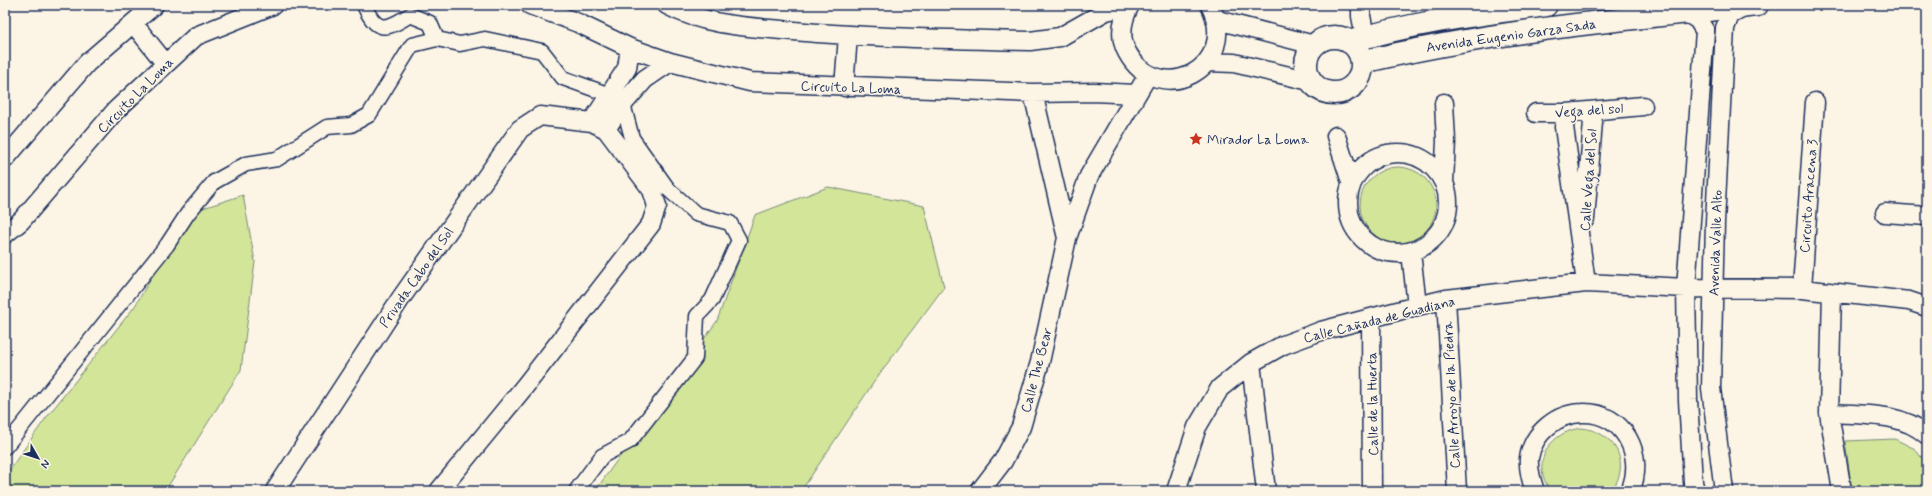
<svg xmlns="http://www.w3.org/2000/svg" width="1932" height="496" font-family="Mynerve,sans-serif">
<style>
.green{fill:#d3e599;stroke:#778a7c}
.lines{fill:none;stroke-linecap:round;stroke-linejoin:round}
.pedestrian-casing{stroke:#1b2f5e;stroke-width:17}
.minor-casing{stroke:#1b2f5e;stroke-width:21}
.tertiary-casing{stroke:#1b2f5e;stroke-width:25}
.pedestrian{stroke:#fcf5e5;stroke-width:14}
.minor{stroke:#fcf5e5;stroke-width:18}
.tertiary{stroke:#fcf5e5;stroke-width:22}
.labels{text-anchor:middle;stroke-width:3;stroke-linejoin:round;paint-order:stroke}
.street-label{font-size:14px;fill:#1b2f5e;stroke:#fcf5e5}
.poi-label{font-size:14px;fill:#1b2f5e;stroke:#fcf5e5;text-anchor:start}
</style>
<rect width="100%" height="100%" fill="#fcf5e5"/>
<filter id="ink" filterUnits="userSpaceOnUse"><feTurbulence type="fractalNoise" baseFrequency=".025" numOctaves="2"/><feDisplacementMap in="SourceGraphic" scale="8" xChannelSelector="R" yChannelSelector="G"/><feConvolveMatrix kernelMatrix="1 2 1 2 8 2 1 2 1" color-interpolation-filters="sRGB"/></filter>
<g filter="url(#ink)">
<path class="green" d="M1360 205a38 38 0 1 1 76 0a38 38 0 1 1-76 0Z
M828 187 924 206 944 287 878 376 801 491H595L717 321 755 215Z
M243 195 255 262 241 370 165 491H5V476L46 418 135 306 188 213Z
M1581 428C1614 431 1633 463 1611 491H1551C1529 463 1550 432 1581 428Z
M1895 439 1915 449 1927 465V491H1852L1845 441Z"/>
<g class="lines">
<g class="pedestrian-casing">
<path id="pedestrian" d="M364 5C377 34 386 30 410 15L430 23 437 39
M5 447 167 245 188 213 214 182 246 164 277 159 327 127 351 125 369 115 412 45 437 39 460 44 485 39 542 51 563 78 610 95 623 104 632 138 668 189 696 214 730 223 739 240 712 300 697 316 695 358 630 441 602 456 576 491"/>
</g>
<g class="minor-casing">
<path id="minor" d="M530 5 578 23 630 48 670 62 750 82 1033 93 1094 92 1135 94
M667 5C705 26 751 27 794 31 872 38 951 39 1030 41L1060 37 1106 11 1129 6
M1130 5C1122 20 1119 37 1127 52 1158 110 1242 68 1210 5
M1361 5V16L1365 37
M1687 13 1698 20 1705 31 1686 288 1688 400 1693 482 1695 491
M1217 20 1314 45
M133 23 165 63
M1207 62 1234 63 1310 81
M844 87 848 36
M1033 93 1067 238
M1536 113H1567L1643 106
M1567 113 1564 127 1586 283
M592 122 627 68 630 48
M606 129 623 104 645 79 670 62
M1336 136 1351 182
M1348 203a50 50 0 1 1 100 0a50 50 0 1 1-100 0Z
M5 159 87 63 154 5
M1444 182 1446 141 1444 103
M1885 213 1927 216
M1585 219 1593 122 1591 117 1586 112
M5 234 21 221 116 110 196 36 273 5
M1411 252 1417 306
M1802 289 1815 102
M1832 293 1829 413 1842 491
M1446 299 1457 491
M1371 318 1372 491
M1251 363 1266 491
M1829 413C1862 415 1901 412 1927 435
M275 491 401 298 520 129 540 116 592 122 606 129 652 190 657 206 651 224 525 386 439 491
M980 491 1003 461 1021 427 1040 362 1067 238 1089 176 1148 75
M1176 491 1197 427 1220 388 1251 363 1283 345 1321 331 1417 306 1446 299 1586 283 1686 288 1802 289 1909 301 1927 307
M1535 491C1531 480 1528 470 1529 458 1533 433 1557 413 1583 413 1624 412 1646 456 1630 491
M1724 491 1711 388 1715 222 1725 28 1730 15 1747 6"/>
</g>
<g class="tertiary-casing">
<path id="tertiary" d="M1306 65a28 28 0 1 1 56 0a28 28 0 1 1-56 0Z
M1349 42C1414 22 1480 14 1546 5
M1362 62C1491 31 1624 19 1757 5"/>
</g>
<use href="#pedestrian" class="pedestrian"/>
<use href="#minor" class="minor"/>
<use href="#tertiary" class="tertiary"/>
</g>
</g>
<defs>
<g id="sight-bare" transform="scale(1.08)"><path d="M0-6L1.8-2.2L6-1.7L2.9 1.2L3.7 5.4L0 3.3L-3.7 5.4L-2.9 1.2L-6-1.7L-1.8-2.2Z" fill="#c8321e" stroke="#fcf5e5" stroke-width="2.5" paint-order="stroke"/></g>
</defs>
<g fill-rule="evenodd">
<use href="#sight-bare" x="1196" y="139"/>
</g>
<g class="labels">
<g class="street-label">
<text transform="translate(1511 35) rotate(-8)" y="5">Avenida Eugenio Garza Sada</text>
<text transform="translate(851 87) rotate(2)" y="5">Circuito La Loma</text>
<text transform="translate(135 95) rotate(-45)" y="5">Circuito La Loma</text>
<text transform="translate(1589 110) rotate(-4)" y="5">Vega del sol</text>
<text transform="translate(1588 180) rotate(-86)" y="5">Calle Vega del Sol</text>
<text transform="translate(1808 196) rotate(-86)" y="5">Circuito Aracena 3</text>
<text transform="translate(1715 243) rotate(-88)" y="5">Avenida Valle Alto</text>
<text transform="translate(416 277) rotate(-55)" y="5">Privada Cabo del Sol</text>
<text transform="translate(1379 319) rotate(-14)" y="5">Calle Cañada de Guadiana</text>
<text transform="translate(1036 370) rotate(-75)" y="5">Calle The Bear</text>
<text transform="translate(1451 395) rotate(-93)" y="5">Calle Arroyo de la Piedra</text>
<text transform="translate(1372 404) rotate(-91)" y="5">Calle de la Huerta</text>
</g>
<g class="poi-label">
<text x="1207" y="144">Mirador La Loma</text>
</g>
</g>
<rect width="1932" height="496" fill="none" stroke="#fcf5e5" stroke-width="20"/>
<rect x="10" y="10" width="1912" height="476" fill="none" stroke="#1b2f5e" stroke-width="1.5" filter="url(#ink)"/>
<g transform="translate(38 458) rotate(129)" stroke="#fcf5e5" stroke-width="3" paint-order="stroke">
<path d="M0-3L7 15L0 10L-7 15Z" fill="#1b2f5e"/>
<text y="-6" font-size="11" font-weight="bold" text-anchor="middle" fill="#1b2f5e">N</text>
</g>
</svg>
